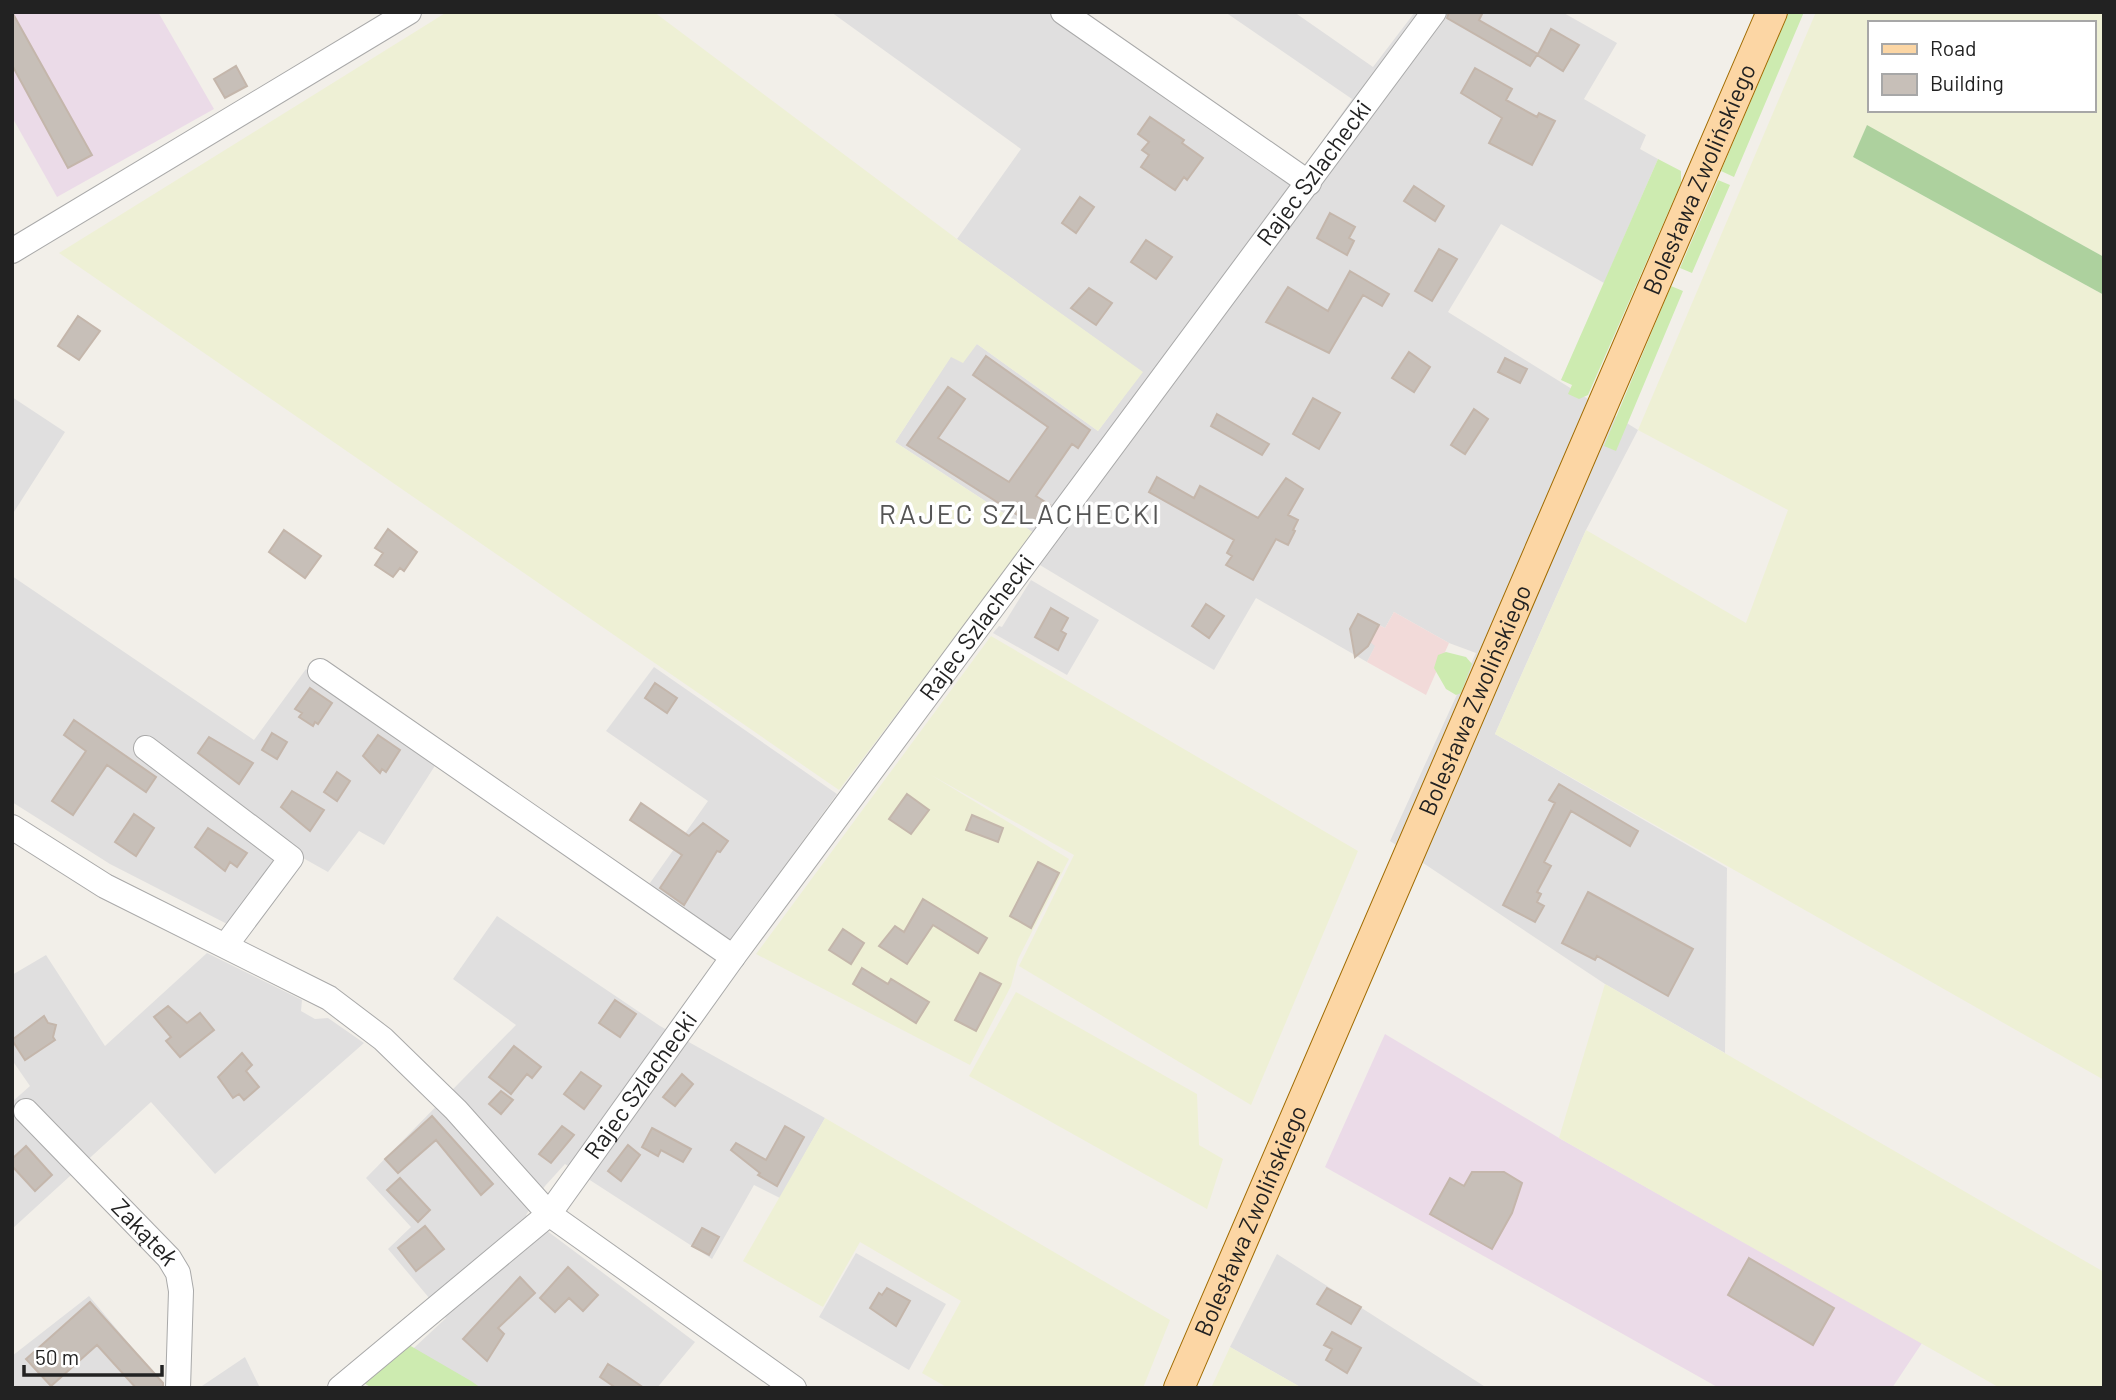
<svg xmlns="http://www.w3.org/2000/svg" width="2116" height="1400" font-family="Barlow,sans-serif">
<style>
.residential{fill:#e0dfdf}
.commercial{fill:#f2dad9}
.industrial{fill:#ebdbe8}
.farmland{fill:#eef0d5;fill-rule:evenodd}
.grass{fill:#cdebb0}
.forest{fill:#add19e}
.building{fill:#c7bfb8;stroke:#c4b6ab;stroke-width:2}
.lines{fill:none;stroke-linecap:round;stroke-linejoin:round}
.minor-casing{stroke:#a9a9a9;stroke-width:26}
.major-casing{stroke:#a06b00;stroke-width:32}
.minor{stroke:#fff;stroke-width:24}
.major{stroke:#fcd6a4;stroke-width:30}
.labels{text-anchor:middle;stroke-width:7;stroke-linejoin:round;paint-order:stroke}
.street-label{font-size:24px;fill:#222;stroke:#fff}
.quarter-label{font-size:28px;letter-spacing:2px;fill:#555;stroke:#fff}
</style>
<rect width="100%" height="100%" fill="#f2efe9"/>
<path class="residential" d="M831 12H1074L1302 170 1352 99 1225 12H1294L1373 67 1415 12H1562L1617 43 1584 99 1646 135 1640 149 1658 159 1604 283 1501 224 1448 312 1638 430 1586 530 1495 734 1727 868 1725 1053 1605 984 1390 841 1476 653 1449 643 1394 612 1385 628 1358 614 1349 631 1376 645 1367 662 1256 598 1214 670 1020 553 1034 533 895 442 951 356 977 344 1098 431 1142 372 957 239 1021 149Z
M12 397 65 432 12 515Z
M12 576 254 740 306 669 438 761 384 845 359 831 328 872 287 849 233 927 110 864 12 802Z
M1031 580 1099 620 1067 675 993 633 999 626 1002 627Z
M654 667 837 794 727 944 645 890 708 801 606 731Z
M497 916 660 1026 825 1118 780 1198 754 1185 712 1259 565 1164 545 1186 526 1215 695 1342 657 1388H371L446 1318 388 1249 411 1227 366 1178 516 1025 453 979Z
M207 953 302 1000 301 1011 315 1019 328 1018 364 1043 215 1174 151 1102 12 1229V1102L30 1086 12 1060V975L46 955 105 1046Z
M856 1253 946 1304 909 1370 819 1317Z
M1277 1254 1487 1388H1302L1230 1347Z
M89 1296 166 1388H12V1356Z
M245 1357 260 1388H199Z"/>
<path class="commercial" d="M1394 612 1449 643 1426 695 1367 662 1375 646 1370 642 1379 625 1385 628Z"/>
<path class="industrial" d="M12 12H158L214 109 57 197 12 117Z
M1385 1034 1559 1138 1922 1343 1892 1388H1719L1325 1167Z"/>
<path class="farmland" d="M447 12H654L957 239 1143 372 1098 431 977 344 963 363 951 357 895 442 1034 533 839 790 59 253Z
M1816 12H2104V257L1867 126 1853 157 2104 295V1080L1495 734 1586 530 1746 623 1788 510 1638 430ZM1869 23H2093V110H1869Z
M991 636 1358 851 1251 1105 1019 966 1074 855 931 775 1069 859 1018 959 1011 986 970 1065 756 954Z
M1605 984 2104 1272V1388H2000L1559 1138Z
M1016 992 1197 1094 1199 1145 1223 1159 1207 1209 969 1076Z
M825 1118 1170 1320 1143 1388H948L922 1373 961 1301 860 1242 823 1307 743 1261Z
M1230 1347 1302 1388H1211Z"/>
<path class="grass" d="M1789 12H1804L1734 177 1721 171Z
M1658 159 1681 171V183L1588 395 1579 399 1568 394 1572 385 1561 380Z
M1718 180 1730 185 1692 273 1680 268Z
M1671 286 1683 291 1616 451 1604 446Z
M1446 652 1466 657 1472 664 1461 693 1456 695 1446 689 1434 668 1438 655Z
M409 1345 471 1381 481 1388H372L362 1382Z"/>
<path class="forest" d="M1867 125 2104 257V295L1853 157Z"/>
<path class="building" d="M12 12 92 155 68 168 12 65Z
M1449 12H1483L1479 20 1538 54 1551 29 1579 45 1563 71 1537 55 1530 66 1447 18Z
M236 66 247 86 225 98 214 79Z
M1475 68 1512 89 1506 100 1537 117 1539 113 1555 121 1532 165 1489 143 1502 118 1461 93Z
M1150 117 1184 140 1182 143 1203 158 1187 180 1184 177 1175 190 1141 167 1149 155 1142 150 1149 142 1138 134Z
M1414 186 1444 206 1435 221 1404 201Z
M1080 197 1094 207 1076 233 1062 223Z
M1330 213 1355 227 1349 238 1354 241 1347 255 1317 238Z
M1146 240 1172 257 1156 279 1131 262Z
M1439 249 1457 259 1432 301 1415 291Z
M1350 271 1389 294 1382 306 1363 295 1329 353 1266 322 1288 287 1328 311Z
M1089 288 1112 303 1096 325 1071 308Z
M78 316 100 331 79 360 58 346Z
M1409 352 1430 367 1414 392 1392 378Z
M986 356 1090 430 1078 448 1072 444 1036 496 1050 505 1035 526 907 445 948 387 965 399 938 438 1009 482 1048 427 973 375Z
M1505 358 1527 369 1520 383 1498 372Z
M1313 398 1340 413 1319 449 1293 434Z
M1474 409 1488 419 1465 454 1451 445Z
M1217 414 1269 444 1262 455 1211 426Z
M1157 477 1194 498 1200 486 1258 518 1286 478 1303 489 1288 515 1298 520 1293 530 1295 531 1288 545 1276 539 1253 580 1226 565 1232 556 1227 553 1234 540 1149 492Z
M388 529 417 552 404 571 400 568 393 577 375 565 383 553 375 548Z
M284 530 321 556 305 578 269 552Z
M1206 604 1224 616 1209 638 1192 626Z
M1051 608 1068 618 1061 631 1066 634 1058 650 1035 637Z
M1358 614 1379 625 1368 646 1355 657 1350 629Z
M655 683 677 698 667 713 645 698Z
M310 688 332 703 318 724 315 722 313 726 299 717 302 713 295 709Z
M74 720 156 777 146 792 107 765 73 815 52 801 86 751 64 735Z
M272 733 287 742 277 759 262 750Z
M378 735 400 750 386 772 382 769 380 773 363 756Z
M209 737 253 763 239 784 198 753Z
M337 772 350 781 337 801 324 792Z
M1559 784 1638 831 1630 846 1571 811 1544 862 1551 866 1537 892 1541 894 1537 902 1544 906 1535 922 1503 905 1555 803 1549 800Z
M292 791 324 810 310 831 281 807Z
M907 794 929 810 911 834 889 819Z
M641 803 689 836 703 823 728 841 720 852 717 851 684 905 660 888 682 855 630 820Z
M134 814 154 828 136 856 115 842Z
M972 815 1003 828 998 842 966 830Z
M208 828 247 853 237 867 230 862 225 871 195 847Z
M1038 862 1059 873 1031 928 1010 916Z
M1588 892 1693 949 1668 996 1597 956 1595 960 1562 943Z
M923 899 987 938 978 953 933 925 907 964 879 946 895 926 904 932Z
M843 929 864 943 851 964 829 950Z
M862 968 888 984 891 979 929 1002 916 1023 853 984Z
M980 973 1001 984 976 1031 955 1020Z
M615 1000 636 1014 620 1037 599 1023Z
M168 1006 187 1023 200 1013 214 1030 180 1057 166 1041 171 1037 154 1017Z
M44 1016 48 1023 56 1025 53 1037 55 1040 25 1060 12 1040Z
M514 1046 541 1067 532 1078 527 1074 511 1094 489 1077Z
M242 1053 252 1065 246 1071 259 1087 244 1100 239 1094 233 1098 218 1077Z
M581 1072 601 1086 584 1109 564 1094Z
M682 1074 693 1084 675 1106 663 1097Z
M501 1091 513 1100 501 1114 489 1104Z
M432 1116 493 1184 481 1195 436 1140 398 1173 385 1159Z
M562 1126 574 1135 551 1163 539 1154Z
M785 1126 804 1137 777 1186 758 1175 760 1173 731 1150 736 1143 766 1160Z
M652 1128 691 1149 683 1162 661 1150 658 1156 642 1147Z
M628 1145 640 1155 621 1181 608 1171Z
M26 1146 52 1175 35 1191 12 1166V1159Z
M1472 1172H1504L1522 1183 1512 1213 1492 1249 1430 1214 1450 1178 1464 1186Z
M400 1178 430 1210 418 1222 387 1190Z
M425 1226 444 1249 416 1271 398 1248Z
M702 1228 719 1237 709 1255 692 1246Z
M1749 1258 1834 1308 1813 1345 1728 1295Z
M568 1267 598 1295 583 1311 569 1298 555 1312 540 1298Z
M520 1277 535 1293 498 1328 504 1334 487 1361 463 1339Z
M887 1288 910 1301 896 1326 870 1308 879 1293 882 1295Z
M1327 1288 1361 1307 1351 1324 1317 1304Z
M90 1302 163 1383V1388H136L97 1345 51 1386 26 1359Z
M1332 1332 1361 1348 1347 1373 1326 1360 1332 1349 1324 1345Z
M608 1364 622 1373 644 1388H616L600 1377Z"/>
<g class="lines">
<g class="minor-casing">
<g id="minor">
<path d="M1063 12 1309 183"/>
<path d="M12 251 409 12"/>
<path d="M320 671 733 957"/>
<path d="M146 748 291 858 226 945"/>
<path d="M12 827 105 886 329 998 383 1039 456 1110 549 1214 794 1388"/>
<path id="s1" d="M26 1111 169 1258 178 1273 181 1291 178 1388"/>
<path id="s2" d="M340 1388 549 1214 733 957 1434 12"/>
</g>
</g>
<g class="major-casing">
<g id="major">
<path id="s3" d="M1179 1388 1772 12"/>
</g>
</g>
<use href="#minor" class="minor"/>
<use href="#major" class="major"/>
</g>
<g class="labels">
<g class="street-label">
<text dy="8" stroke="none"><textPath href="#s2" startOffset="1564">Rajec Szlachecki</textPath></text>
<text dy="8" stroke="none"><textPath href="#s3" startOffset="1316">Bolesława Zwolińskiego</textPath></text>
<text dy="8" stroke="none"><textPath href="#s2" startOffset="998">Rajec Szlachecki</textPath></text>
<text dy="8" stroke="none"><textPath href="#s3" startOffset="749">Bolesława Zwolińskiego</textPath></text>
<text dy="8" stroke="none"><textPath href="#s2" startOffset="430">Rajec Szlachecki</textPath></text>
<text dy="8" stroke="none"><textPath href="#s3" startOffset="182">Bolesława Zwolińskiego</textPath></text>
<text dy="8" stroke="none"><textPath href="#s1" startOffset="170">Zakątek</textPath></text>
</g>
<g class="quarter-label">
<text x="1020" y="524">RAJEC SZLACHECKI</text>
</g>
</g>
<rect width="2116" height="1400" fill="none" stroke="#222222" stroke-width="28"/>
<rect x="1868" y="21" width="228" height="91" fill="#ffffff" stroke="#a7a7a7" stroke-width="2"/>
<rect x="1882" y="44" width="35" height="10" fill="#fcd6a4" stroke="#a7a7a7" stroke-width="2"/>
<text x="1930" y="56" font-size="21" fill="#222222">Road</text>
<rect x="1882" y="74" width="35" height="21" fill="#c7bfb8" stroke="#a7a7a7" stroke-width="2"/>
<text x="1930" y="91" font-size="21" fill="#222222">Building</text>
<path d="M24 1365v10h138v-10" fill="none" stroke="#222222" stroke-width="3.5"/>
<text x="35" y="1365" font-size="21" fill="#222222" stroke="#ffffff" stroke-width="5" paint-order="stroke">50 m</text>
</svg>
